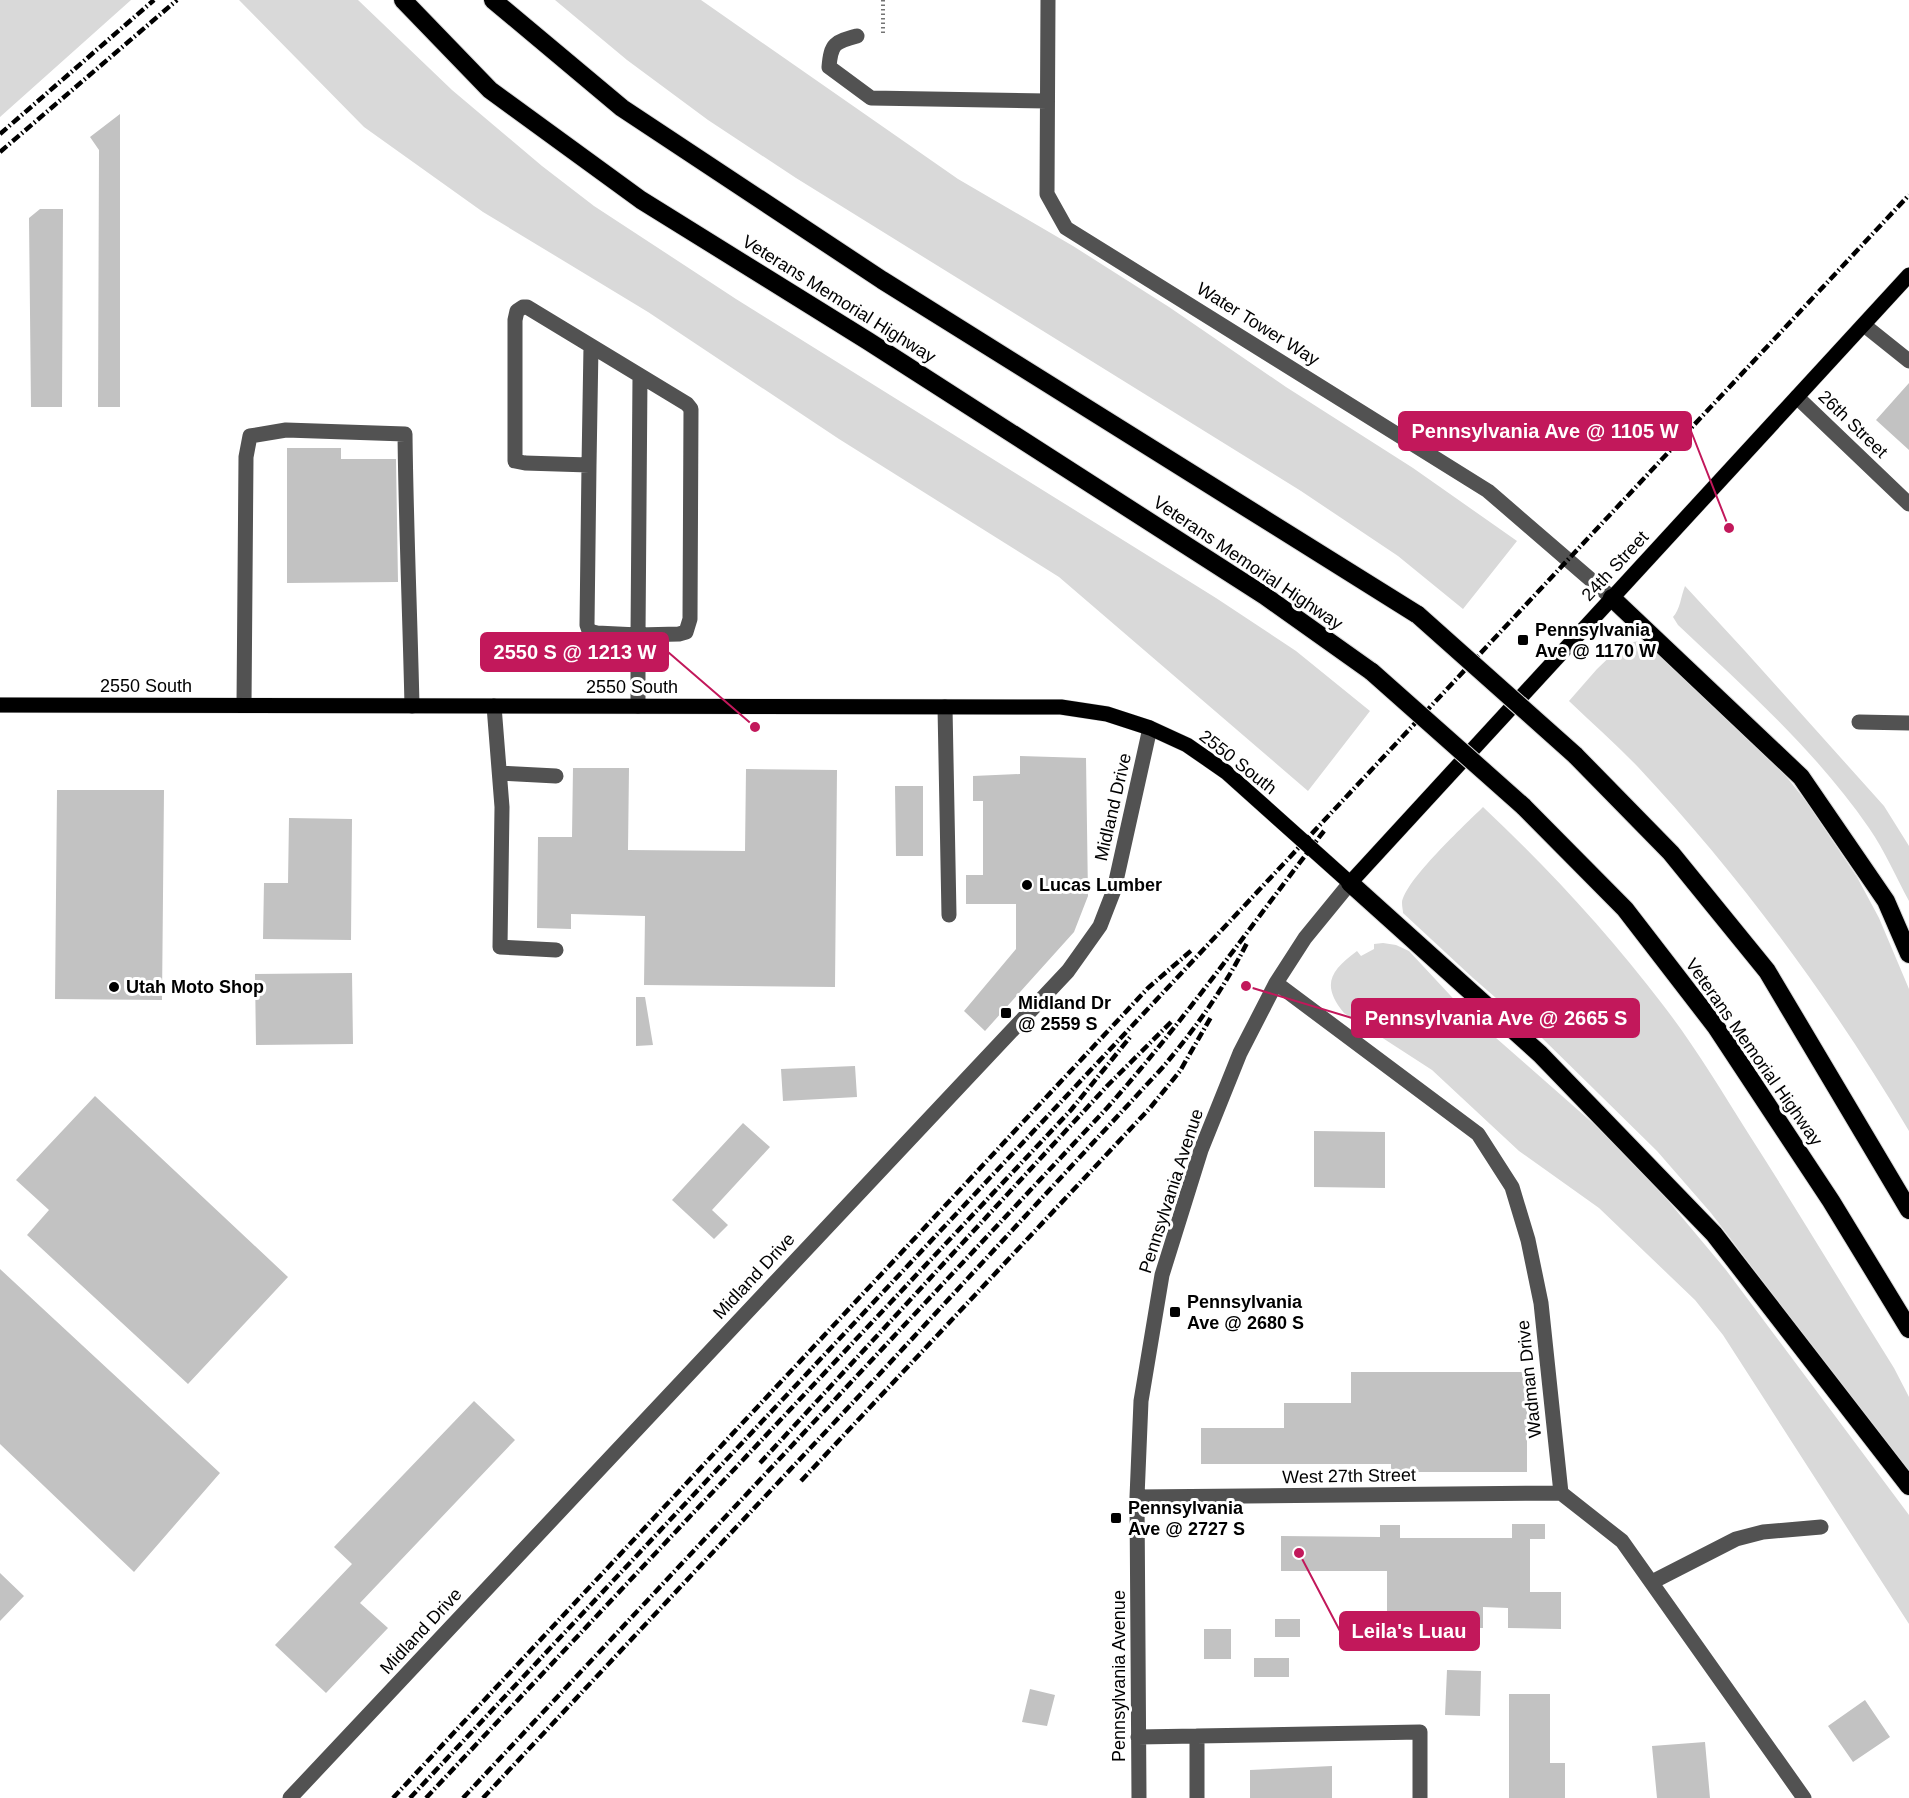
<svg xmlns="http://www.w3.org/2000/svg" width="1909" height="1798" font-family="Helvetica,sans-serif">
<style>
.green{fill:#d9d9d9}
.building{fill:#c2c2c2}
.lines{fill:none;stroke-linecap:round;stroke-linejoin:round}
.major-casing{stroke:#dbdbdb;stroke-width:16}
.highway-casing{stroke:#dbdbdb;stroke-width:20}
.path{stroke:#747474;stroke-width:4;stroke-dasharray:1.5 3;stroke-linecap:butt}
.minor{stroke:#525252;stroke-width:15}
.major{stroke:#000;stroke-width:15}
.highway{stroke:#000;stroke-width:18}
.rail{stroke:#000;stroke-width:4.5;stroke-dasharray:9 3 1.5 3;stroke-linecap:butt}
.highway-bridge-casing{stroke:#dbdbdb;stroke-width:20;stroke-linecap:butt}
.highway-bridge{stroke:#000;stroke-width:18}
.poi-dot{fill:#000;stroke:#fff;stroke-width:2}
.labels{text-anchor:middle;stroke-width:6;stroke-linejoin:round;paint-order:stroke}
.street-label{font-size:18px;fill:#000;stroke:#fff}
.poi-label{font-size:18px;font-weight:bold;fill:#000;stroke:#fff;text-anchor:start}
.leader{fill:none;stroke:#c2185b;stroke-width:2}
.callout-dot{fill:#c2185b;stroke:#fff;stroke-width:2}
.callout{fill:#c2185b;stroke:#c2185b;stroke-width:2}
.callout-label{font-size:20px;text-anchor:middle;font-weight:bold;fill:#fff}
</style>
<rect width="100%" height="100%" fill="#fff"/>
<path class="green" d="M0 0H131L0 117Z
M239 0H358L452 90 542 166 594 206 736 299 1216 598 1296 651 1370 711 1308 791 1059 577 839 439 648 312 483 212 364 127Z
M555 0H701L958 179 1073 246 1169 307 1286 387 1413 468 1517 541 1463 609 1398 556 1301 491 796 178 708 120 627 60Z
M1685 586 1745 651 1884 806 1909 846V901C1896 877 1885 851 1869 828 1816 751 1746 689 1678 625L1673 617C1680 610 1681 596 1685 586Z
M1640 641H1649L1777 765 1805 800 1857 877 1879 918 1909 989V1131C1832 1001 1742 878 1638 767 1616 744 1592 723 1569 701L1597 669 1622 645 1626 648 1633 642Z
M1483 807C1548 868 1609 934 1663 1005 1694 1045 1721 1090 1748 1133 1798 1211 1845 1290 1894 1368L1909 1397V1474L1711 1213 1657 1151 1542 1038 1473 978 1403 913C1403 910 1402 907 1402 903 1404 881 1466 824 1483 807Z
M1383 943 1396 945 1409 951 1463 1009 1595 1125 1660 1191 1726 1270 1909 1515V1624L1723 1335 1695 1300 1599 1208 1519 1151 1432 1070 1344 1013C1321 985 1330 971 1357 951L1361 956 1374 949V944Z"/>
<path class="building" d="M120 114V407H98L99 150 90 137Z
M40 209H63L62 407H31L29 218Z
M1909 383V450L1876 420Z
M287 448H341V459H396L398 582 287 583Z
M1020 756 1086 758 1088 896 1074 932 985 1031 964 1011 1016 949V904H966V875H983V801H973V776L1020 774Z
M573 768H629L628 850 745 851 746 769 837 770 835 987 644 985 645 916 571 914V929L537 928 538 837H572Z
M895 786H923V856H896Z
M57 790H164L162 1000 55 999Z
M289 818 352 819 351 940 263 939 264 883H288Z
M352 973 353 1044 256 1045 255 974Z
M636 997H645L653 1045 636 1046Z
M855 1066 857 1097 783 1101 781 1069Z
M95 1096 288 1277 188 1384 27 1235 49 1210 16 1180Z
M743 1123 770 1147 712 1210 728 1225 714 1239 672 1200Z
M1314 1131 1385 1132V1188L1314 1187Z
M0 1269 220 1473 134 1572 0 1444Z
M1351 1372H1527V1472H1391V1464H1201V1428H1284V1403H1351Z
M474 1401 515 1440 360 1603 388 1628 326 1693 275 1645 352 1564 334 1547Z
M1512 1524H1545V1539H1530V1592H1561V1629L1508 1628V1608L1483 1607V1628H1387V1571H1281V1536L1380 1537V1525H1400V1538H1512Z
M0 1573 24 1596 0 1621Z
M1275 1619H1300V1637H1275Z
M1204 1629H1231V1659H1204Z
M1254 1658H1289V1677H1254Z
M1447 1670 1481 1671 1480 1716 1445 1715Z
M1030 1689 1055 1695 1047 1726 1022 1722Z
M1509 1694H1550V1763H1565V1798H1509Z
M1865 1700 1890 1737 1853 1762 1828 1726Z
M1705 1742 1710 1798H1657L1652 1746Z
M1332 1766V1798H1250V1770Z"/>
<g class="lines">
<g class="major-casing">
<path id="major" d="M0 705 1061 707 1107 714 1150 728 1187 745 1226 772 1350 883 1909 275"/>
</g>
<g class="highway-casing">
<path id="highway" d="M403 0 490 90 641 200 868 341 1265 596 1372 672
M493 0 622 108 882 280 1418 615
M1612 598 1801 777 1886 901 1909 954
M1575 755 1671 853 1767 971 1909 1210
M1523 806 1625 909 1716 1027 1831 1201 1909 1329
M1350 883 1540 1054 1714 1234 1909 1486"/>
</g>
<path class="path" d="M883 0V36"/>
<path class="minor" d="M1048 0 1047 194 1066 228 1488 491 1612 598
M857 36C835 42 831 43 829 67L871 98 1047 101
M1864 325 1909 361
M1797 397 1909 504
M589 465 591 346
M244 705 246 457 250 436 286 430 405 434C406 525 410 615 412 706
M494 706 502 807 500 947 556 950
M638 706V635L679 634 686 632 690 619 691 409 687 404 527 307H523L517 311 515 320V461L525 463 589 465 587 625 589 631 597 633 638 635 640 376
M945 707 949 915
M1859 722 1909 723
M500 773 556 776
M1276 983 1478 1134 1512 1187 1528 1240 1541 1303 1561 1493 1622 1541 1804 1798
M1137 1497 1561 1493
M1652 1582 1736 1539 1763 1532 1821 1527
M1197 1736 1420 1732V1798
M1138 1737 1197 1736V1798
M290 1798 1068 971 1100 926 1114 890 1150 728
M1139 1798 1137 1497 1141 1401 1162 1275 1201 1150 1240 1053 1276 983 1305 938 1350 883"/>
<use href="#major" class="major"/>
<use href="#highway" class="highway"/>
<path class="rail" d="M0 134 154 0
M0 152 177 0
M760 1463 1107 1086 1171 1022
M801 1481 1150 1108 1180 1071 1211 1017
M393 1798 1148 988 1193 949
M410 1798 1909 195
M426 1798 1071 1110 1131 1036
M463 1798 1107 1108C1185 1020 1252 924 1324 831
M483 1798 874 1380 1163 1067C1196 1028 1224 988 1247 943"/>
<g class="highway-bridge-casing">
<path id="highway-bridge" d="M1418 615 1575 755
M1372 672 1523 806"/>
</g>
<use href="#highway-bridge" class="highway-bridge"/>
</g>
<g class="poi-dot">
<rect x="1517" y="634" width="12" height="12" rx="3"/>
<circle cx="1027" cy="885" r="6"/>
<circle cx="114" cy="987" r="6"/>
<rect x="1000" y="1007" width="12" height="12" rx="3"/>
<rect x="1169" y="1306" width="12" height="12" rx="3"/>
<rect x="1110" y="1512" width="12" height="12" rx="3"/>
</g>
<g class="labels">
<g class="street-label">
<text transform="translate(839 299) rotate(32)" y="6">Veterans Memorial Highway</text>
<text transform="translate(1258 324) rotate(32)" y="6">Water Tower Way</text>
<text transform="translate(1853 424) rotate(44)" y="6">26th Street</text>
<text transform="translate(1248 563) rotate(34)" y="6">Veterans Memorial Highway</text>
<text transform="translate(1615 566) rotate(-47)" y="6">24th Street</text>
<text x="146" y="692">2550 South</text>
<text x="632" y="693">2550 South</text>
<text transform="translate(1238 762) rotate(38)" y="6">2550 South</text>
<text transform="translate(1113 807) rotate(-77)" y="6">Midland Drive</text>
<text transform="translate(1754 1052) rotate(55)" y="6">Veterans Memorial Highway</text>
<text transform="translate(1171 1191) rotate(-72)" y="6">Pennsylvania Avenue</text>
<text transform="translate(754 1276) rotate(-47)" y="6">Midland Drive</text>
<text transform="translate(1529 1379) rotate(-96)" y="6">Wadman Drive</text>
<text transform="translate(1349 1476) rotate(-1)" y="6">West 27th Street</text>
<text transform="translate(421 1631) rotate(-47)" y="6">Midland Drive</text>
<text transform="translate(1119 1676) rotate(-90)" y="6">Pennsylvania Avenue</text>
</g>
<g class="poi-label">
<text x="1535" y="636">Pennsylvania<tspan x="1535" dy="21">Ave @ 1170 W</tspan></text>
<text x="1039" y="891">Lucas Lumber</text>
<text x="126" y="993">Utah Moto Shop</text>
<text x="1018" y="1009">Midland Dr<tspan x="1018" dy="21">@ 2559 S</tspan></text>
<text x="1187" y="1308">Pennsylvania<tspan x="1187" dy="21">Ave @ 2680 S</tspan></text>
<text x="1128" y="1514">Pennsylvania<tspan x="1128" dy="21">Ave @ 2727 S</tspan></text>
</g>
</g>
<path class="leader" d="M1729 528L1691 431M755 727L668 652M1246 986L1352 1018M1299 1553L1340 1631"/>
<g class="callout-dot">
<circle cx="1729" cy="528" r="6"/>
<circle cx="755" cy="727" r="6"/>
<circle cx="1246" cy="986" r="6"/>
<circle cx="1299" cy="1553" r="6"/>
</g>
<g class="callout">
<rect x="1399" y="412" width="292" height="38" rx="6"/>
<rect x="481" y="633" width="187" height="38" rx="6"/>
<rect x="1352" y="999" width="287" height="38" rx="6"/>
<rect x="1340" y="1612" width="139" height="38" rx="6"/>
</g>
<g class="callout-label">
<text x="1545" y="438">Pennsylvania Ave @ 1105 W</text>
<text x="575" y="659">2550 S @ 1213 W</text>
<text x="1496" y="1025">Pennsylvania Ave @ 2665 S</text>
<text x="1409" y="1638">Leila's Luau</text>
</g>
</svg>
